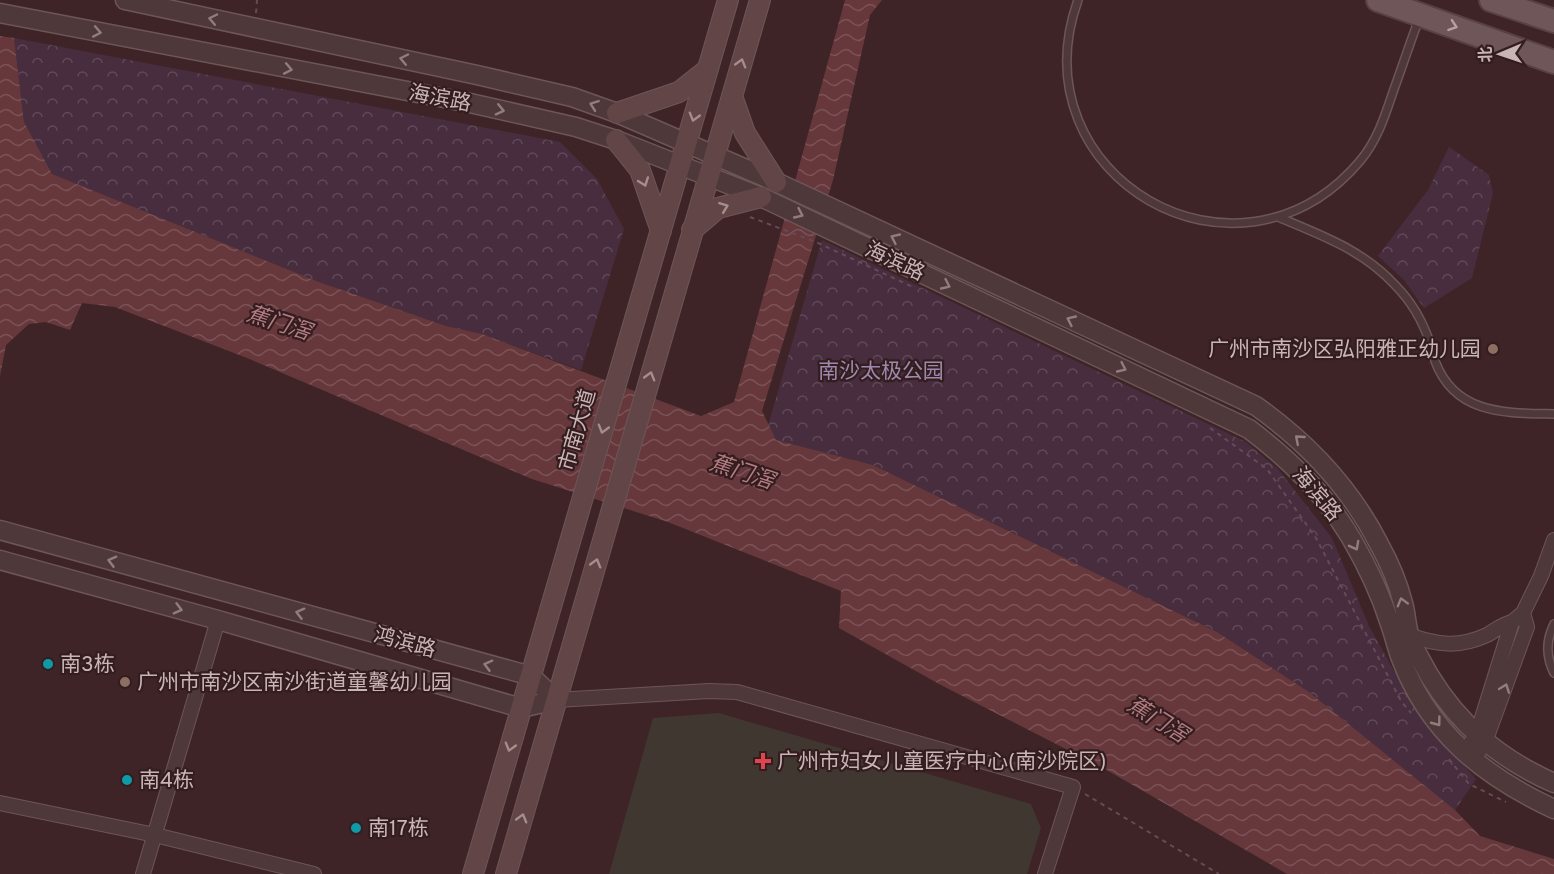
<svg xmlns="http://www.w3.org/2000/svg" width="1554" height="874" font-family="Overpass,'Noto Sans SC',sans-serif">
<style>
.medical{fill:#403730}
.forest{fill:url(#forest-crowns)}
.water{fill:url(#water-waves)}
.lines{fill:none;stroke-linecap:round;stroke-linejoin:round}
.service-casing{stroke:#6c5658;stroke-width:10}
.minor-casing{stroke:#6c5658;stroke-width:16}
.tertiary-casing{stroke:#6c5658;stroke-width:21}
.secondary-casing{stroke:#6c5658;stroke-width:22}
.primary-casing{stroke:#584143;stroke-width:26}
.path{stroke:#634b58;stroke-width:2;stroke-dasharray:4.5 4.5;stroke-linecap:butt}
.service{stroke:#4f383a;stroke-width:7}
.minor{stroke:#4f383a;stroke-width:14}
.tertiary{stroke:#4f383a;stroke-width:18}
.secondary{stroke:#624647;stroke-width:20}
.primary{stroke:#6f5658;stroke-width:22}
.oneway{stroke:#927c7e}
.oneway2{stroke:#b7a1a3}
.oneway3{stroke:#a58e8f}
.education-dot{fill:#8d6e63;stroke:#341d1f;stroke-width:2}
.culture-dot{fill:#0f9aa8;stroke:#341d1f;stroke-width:2}
.health-dot{fill:#e0444e;stroke:#341d1f;stroke-width:2}
.labels{text-anchor:middle;stroke-width:4.5;stroke-linejoin:round;paint-order:stroke}
.street-label{font-size:21px;fill:#c9b4b6;stroke:#341d1f}
.poi-label{font-size:21px;fill:#c9b4b6;stroke:#341d1f;text-anchor:start}
.park-label{font-size:21px;fill:#9d89af;stroke:#341d1f}
.water-label{font-size:22px;font-style:italic;fill:#b27c81;stroke:#341d1f}
</style>
<defs>
<pattern id="forest-crowns" width="20" height="18" patternUnits="userSpaceOnUse" patternTransform="scale(1.5)"><rect width="20" height="18" fill="#472d3e"/><path d="M2 6a3 3 0 1 1 6 0M12 15a3 3 0 1 1 6 0" fill="none" stroke="#604958"/></pattern>
<pattern id="water-waves" width="16" height="10" patternUnits="userSpaceOnUse" patternTransform="scale(1.5)"><rect width="16" height="10" fill="#66383c"/><path d="M0 5q4-4 8 0t8 0" fill="none" stroke="#7b5256"/></pattern>
</defs>
<rect width="100%" height="100%" fill="#3f2427"/>
<path class="medical" d="M719 713 1031 804 1041 828 1027 874H609L653 718Z"/>
<path class="forest" d="M14 38 560 142 597 179 624 229 581 370 482 334 446 326 319 282 51 174 24 122Z
M1449 147 1489 175 1493 193 1472 278 1424 308 1404 280 1378 256 1428 190Z
M822 240 1246 442 1278 469 1332 538 1369 626 1417 712 1476 779 1455 810 1309 692 1217 632 873 465 776 440 767 429Z"/>
<path class="water" d="M845 0H882L870 15 833 180 762 411 776 440 873 465 1217 632 1309 692 1455 810 1480 836 1554 859V874H1287L1105 769 939 684 839 628 841 591 668 522 532 479 247 358 115 307 82 303 70 330 46 322 29 324 6 345 0 376V36L14 38 24 122 52 174 319 282 446 326 482 334 701 416 734 402Z"/>
<g class="lines">
<g class="service-casing">
<path id="service" d="M1078 0C1015 177 1238 305 1360 161 1377 141 1385 116 1393 92 1402 67 1410 43 1419 19
M1278 217C1321 235 1363 250 1395 285 1411 301 1423 322 1430 343 1432 349 1433 355 1435 361 1455 415 1506 413 1554 414
M1554 624C1546 640 1546 657 1554 673"/>
</g>
<g class="minor-casing">
<path id="minor" d="M1523 613 1541 576 1554 540
M1409 635C1437 645 1459 648 1487 635 1496 630 1502 624 1512 622
M556 700 709 691 737 692 1073 787 1045 874
M1464 752 1477 734 1512 622 1523 613 1527 627 1485 742 1473 760
M0 803 155 835 314 874
M143 874 218 620"/>
</g>
<g class="tertiary-casing">
<path id="tertiary" d="M125 0 477 75 572 97 617 113 776 182 1256 406C1308 443 1350 487 1379 544 1389 562 1398 583 1403 603 1406 613 1406 624 1409 634 1413 648 1422 662 1429 675 1460 726 1500 759 1554 783
M0 13 470 103 576 127 616 140 761 197 1249 429C1289 459 1325 494 1351 538 1366 564 1380 593 1389 621 1393 632 1396 644 1400 656 1428 732 1483 776 1554 809
M0 530 531 676 556 700
M0 560 218 620 521 708 556 700"/>
</g>
<g class="secondary-casing">
<path id="secondary" d="M732 96 745 133 776 182
M617 113 679 92 708 69
M616 140 640 170 661 231
M692 230 718 208 761 197
M473 874 728 0
M506 874 760 0"/>
</g>
<g class="primary-casing">
<path id="primary" d="M1378 0 1554 62
M1491 0 1554 21"/>
</g>
<path class="path" d="M256 13 257 0
M750 217 816 242 915 288
M1210 428 1267 469 1316 538 1401 701 1411 713
M1449 759 1469 784 1506 802
M1085 794 1219 874"/>
<use href="#service" class="service"/>
<use href="#minor" class="minor"/>
<use href="#tertiary" class="tertiary"/>
<use href="#secondary" class="secondary"/>
<use href="#primary" class="primary"/>
</g>
<defs><path id="oneway-chevron" d="M-2-3.5L2.5 0L-2 3.5" fill="none" stroke-width="1.6" stroke-linecap="round" stroke-linejoin="round" transform="scale(1.5)"/></defs>
<g class="oneway">
<use href="#oneway-chevron" transform="translate(213 19) rotate(-168)"/>
<use href="#oneway-chevron" transform="translate(97 32) rotate(11)"/>
<use href="#oneway-chevron" transform="translate(404 59) rotate(-168)"/>
<use href="#oneway-chevron" transform="translate(288 69) rotate(11)"/>
<use href="#oneway-chevron" transform="translate(594 105) rotate(-160)"/>
<use href="#oneway-chevron" transform="translate(500 110) rotate(13)"/>
<use href="#oneway-chevron" transform="translate(799 214) rotate(25)"/>
<use href="#oneway-chevron" transform="translate(895 238) rotate(-155)"/>
<use href="#oneway-chevron" transform="translate(946 285) rotate(25)"/>
<use href="#oneway-chevron" transform="translate(1071 320) rotate(-155)"/>
<use href="#oneway-chevron" transform="translate(1122 368) rotate(25)"/>
<use href="#oneway-chevron" transform="translate(1299 439) rotate(-139)"/>
<use href="#oneway-chevron" transform="translate(1355 546) rotate(62)"/>
<use href="#oneway-chevron" transform="translate(112 561) rotate(-165)"/>
<use href="#oneway-chevron" transform="translate(1402 602) rotate(-106)"/>
<use href="#oneway-chevron" transform="translate(178 609) rotate(15)"/>
<use href="#oneway-chevron" transform="translate(300 613) rotate(-165)"/>
<use href="#oneway-chevron" transform="translate(488 665) rotate(-165)"/>
<use href="#oneway-chevron" transform="translate(1505 688) rotate(-70)"/>
<use href="#oneway-chevron" transform="translate(1437 722) rotate(53)"/>
</g>
<use class="oneway2" href="#oneway-chevron" transform="translate(1453 26) rotate(19)"/>
<g class="oneway3">
<use href="#oneway-chevron" transform="translate(741 63) rotate(-74)"/>
<use href="#oneway-chevron" transform="translate(694 117) rotate(106)"/>
<use href="#oneway-chevron" transform="translate(644 182) rotate(70)"/>
<use href="#oneway-chevron" transform="translate(724 207) rotate(-21)"/>
<use href="#oneway-chevron" transform="translate(650 376) rotate(-74)"/>
<use href="#oneway-chevron" transform="translate(603 429) rotate(106)"/>
<use href="#oneway-chevron" transform="translate(596 563) rotate(-74)"/>
<use href="#oneway-chevron" transform="translate(510 747) rotate(106)"/>
<use href="#oneway-chevron" transform="translate(522 818) rotate(-74)"/>
</g>
<g class="education-dot">
<circle cx="1493" cy="349" r="6"/>
<circle cx="125" cy="682" r="6"/>
</g>
<g class="culture-dot">
<circle cx="48" cy="664" r="6"/>
<circle cx="127" cy="780" r="6"/>
<circle cx="356" cy="828" r="6"/>
</g>
<path class="health-dot" d="M760 752h6v6h6v6h-6v6h-6v-6h-6v-6h6z"/>
<g class="labels">
<g class="street-label">
<text transform="translate(440 98) rotate(11)" y="7">海滨路</text>
<text transform="translate(895 261) rotate(25)" y="7">海滨路</text>
<text transform="translate(577 430) rotate(-74)" y="7">市南大道</text>
<text transform="translate(1317 494) rotate(50)" y="7">海滨路</text>
<text transform="translate(405 642) rotate(15)" y="7">鸿滨路</text>
</g>
<g class="poi-label">
<text x="1481" y="356" text-anchor="end">广州市南沙区弘阳雅正幼儿园</text>
<text x="60" y="671">南3栋</text>
<text x="137" y="689">广州市南沙区南沙街道童馨幼儿园</text>
<text x="777" y="768">广州市妇女儿童医疗中心(南沙院区)</text>
<text x="139" y="787">南4栋</text>
<text x="368" y="835">南17栋</text>
</g>
<g class="park-label">
<text x="881" y="378">南沙太极公园</text>
</g>
<g class="water-label">
<text transform="translate(279 322) rotate(18)" y="8">蕉门滘</text>
<text transform="translate(742 471) rotate(18)" y="8">蕉门滘</text>
<text transform="translate(1158 719) rotate(32)" y="8">蕉门滘</text>
</g>
</g>
<g transform="translate(1500 54) rotate(268)" stroke="#341d1f" stroke-width="4.5" paint-order="stroke">
<path d="M0-4.5L10 22L0 15L-10 22Z" fill="#c9b4b6"/>
<text y="-9" font-size="16" font-weight="bold" text-anchor="middle" fill="#c9b4b6">北</text>
</g>
</svg>
